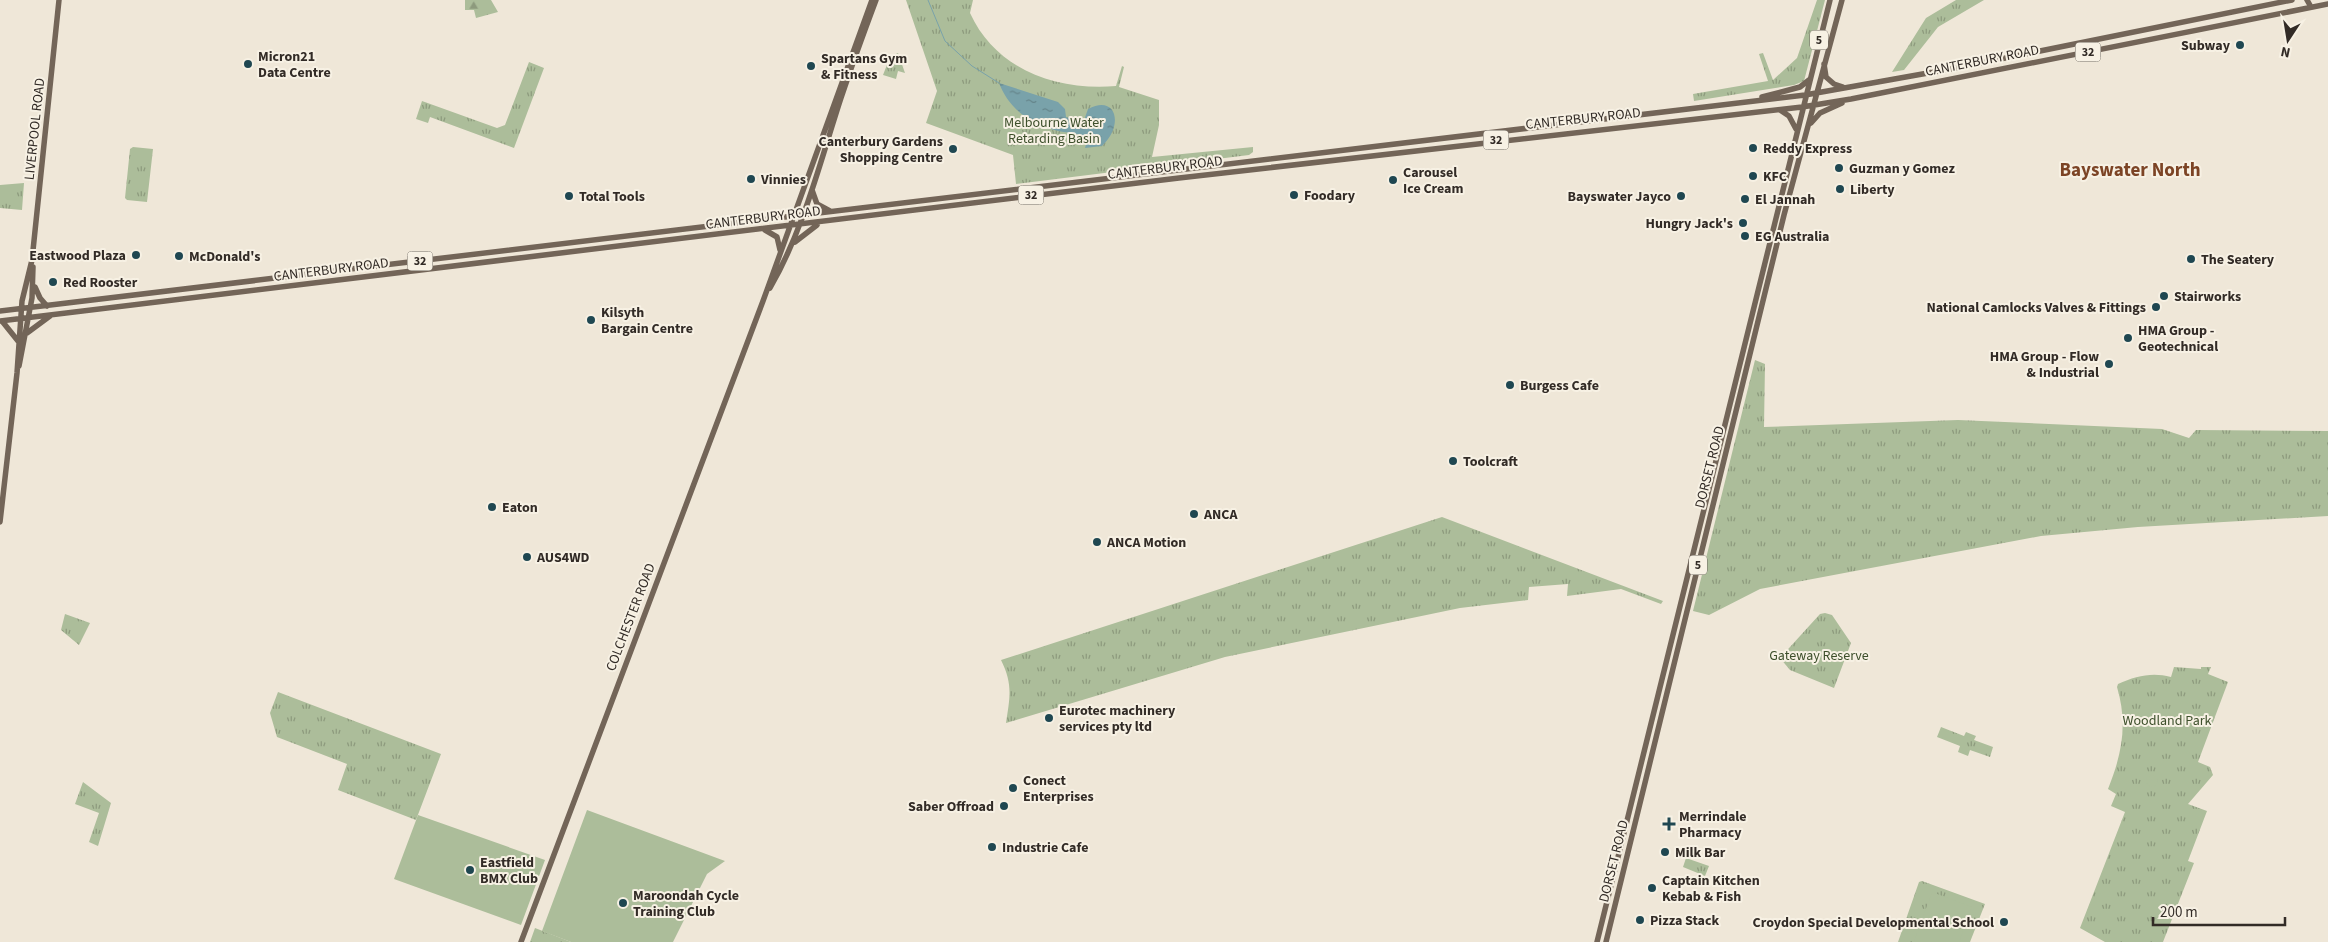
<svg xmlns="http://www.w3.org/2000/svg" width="2328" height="942" font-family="'Source Sans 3',sans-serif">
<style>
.grass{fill:url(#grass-tufts)}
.forest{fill:url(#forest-firs)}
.pitch{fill:#acbd9a}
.water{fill:url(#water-ripples)}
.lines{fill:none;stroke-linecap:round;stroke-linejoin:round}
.stream{stroke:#79a2aa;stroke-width:1}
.major{stroke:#736558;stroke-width:5.5}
.poi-dot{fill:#1f4751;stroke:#f7f1e4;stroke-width:2}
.labels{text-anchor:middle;stroke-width:4;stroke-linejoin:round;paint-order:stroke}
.shield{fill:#f7f1e4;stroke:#6d665f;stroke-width:1}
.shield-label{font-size:12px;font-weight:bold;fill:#322b26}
.poi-label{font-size:14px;font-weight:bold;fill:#322b26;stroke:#f7f1e4;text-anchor:start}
.street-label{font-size:14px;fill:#322b26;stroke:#f7f1e4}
.park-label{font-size:14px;fill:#3d4f2b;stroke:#f7f1e4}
.district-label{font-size:19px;font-weight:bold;fill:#7c4425;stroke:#f7f1e4}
</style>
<defs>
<pattern id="grass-tufts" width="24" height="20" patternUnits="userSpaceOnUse" patternTransform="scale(1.25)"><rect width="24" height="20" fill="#acbd9a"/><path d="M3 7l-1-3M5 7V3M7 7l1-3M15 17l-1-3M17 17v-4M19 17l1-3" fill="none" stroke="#8d9a7d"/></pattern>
<pattern id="forest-firs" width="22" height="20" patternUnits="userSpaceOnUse" patternTransform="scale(1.25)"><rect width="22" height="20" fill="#acbd9a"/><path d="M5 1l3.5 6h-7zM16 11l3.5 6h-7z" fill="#8d9a7d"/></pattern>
<pattern id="water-ripples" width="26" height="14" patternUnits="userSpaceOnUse" patternTransform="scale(1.25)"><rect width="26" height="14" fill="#79a2aa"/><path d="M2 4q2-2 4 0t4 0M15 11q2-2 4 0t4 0" fill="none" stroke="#64848a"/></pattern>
</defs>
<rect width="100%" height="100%" fill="#efe7d8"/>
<path class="grass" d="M906 0H973L970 13C996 70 1057 91 1116 86L1122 66 1124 67 1119 87 1159 100V125L1152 157 1253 147V152L1249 155 1016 184 1013 155 926 123 937 91Z
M1817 0H1825L1804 81 1794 85 1694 101 1693 94 1768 81 1759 54 1763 53 1773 80 1797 58Z
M1956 0H1984L1938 27 1904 70 1892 72 1926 18Z
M898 53 905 73 898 71 896 79 883 75 890 57Z
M529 62 544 68 514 148 430 117 428 123 416 119 422 101 497 128 505 125Z
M133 147 153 149 147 202 127 200 125 198 130 149Z
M24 183 22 210 0 208V185Z
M1755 360 1765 364 1764 427 1958 420 2162 429 2189 438 2196 430 2328 431V516L2138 527 2041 536 1760 589 1709 615 1693 611Z
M1442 517 1663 601 1661 604 1621 589 1567 596 1568 584 1529 587 1528 600 1460 608 1225 657 1006 723C1010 697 1013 684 1001 660Z
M1825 613 1832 615 1851 643 1834 688 1790 670 1780 658 1820 614Z
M65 614 90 623 79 645 61 630Z
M2174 667 2201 669V667H2211L2208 674 2228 682 2198 762 2210 767 2213 775 2188 804 2207 811 2188 861 2194 863 2163 942H2105L2080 928 2125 812 2111 806 2116 794 2108 789C2122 754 2128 724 2117 687L2118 684C2136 676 2152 672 2171 677Z
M278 692 441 754 416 820 338 790 347 764 277 737 270 713Z
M1941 727 1964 736 1966 732 1976 736 1974 740 1993 747 1990 757 1970 750 1968 756 1958 752 1960 746 1937 737Z
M83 782 111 803 98 846 89 842 99 813 75 804Z
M1686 858 1709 866 1705 876 1683 867Z
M1922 881 1985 904 1970 942H1898L1919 882Z
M535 928 571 942H530Z"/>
<path class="forest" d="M465 0H491L498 12 476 18 474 10H465Z"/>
<path class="pitch" d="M2146.5 781a5.5 5.5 0 1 1 11 0a5.5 5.5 0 1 1-11 0Z
M587 810 725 861 707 874 673 942H571L542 931Z
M418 815 545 860 521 925 394 879Z
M1932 892 1972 907 1959 942H1914Z"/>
<path class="water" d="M999 83 1058 102 1065 109 1066 117 1083 123 1088 109C1117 94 1124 126 1102 146L1085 148 1088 138C1077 133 1069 133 1058 131 1031 125 1009 109 999 83Z"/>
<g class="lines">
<path class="stream" d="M928 0 945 41 972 66 999 83"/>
<path class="major" d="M2307 0 2311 7
M1824 64 1826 77 1834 84 1843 87
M1762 97 1800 87 1809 80
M1780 110 1789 116 1796 129
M1811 123 1820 113 1842 103
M812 190 817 204 830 211
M765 230 777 237 780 250
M795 242 817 225
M35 287 40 298 47 306
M770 288C804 229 820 162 841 98 852 65 864 32 876 0
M0 311 1805 95 1956 68 2292 0
M0 321 1179 178 1802 107 1851 99 2328 4
M2 321 18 341
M27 333 50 316
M19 366 32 298 33 267
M0 522 17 373 22 301 32 260 59 0
M521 942 763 301 872 0
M1597 942 1830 0
M1606 942 1784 215 1842 0"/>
</g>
<g class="poi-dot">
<circle cx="2240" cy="45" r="5"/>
<circle cx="248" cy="64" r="5"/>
<circle cx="811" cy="66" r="5"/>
<circle cx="1753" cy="148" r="5"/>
<circle cx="953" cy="149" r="5"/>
<circle cx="1839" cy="168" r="5"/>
<circle cx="1753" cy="176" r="5"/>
<circle cx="751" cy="179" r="5"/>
<circle cx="1393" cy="180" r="5"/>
<circle cx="1840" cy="189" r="5"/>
<circle cx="1294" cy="195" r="5"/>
<circle cx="569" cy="196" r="5"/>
<circle cx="1681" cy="196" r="5"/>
<circle cx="1745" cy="199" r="5"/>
<circle cx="1743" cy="223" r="5"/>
<circle cx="1745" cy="236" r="5"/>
<circle cx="136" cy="255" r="5"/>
<circle cx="179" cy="256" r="5"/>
<circle cx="2191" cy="259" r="5"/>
<circle cx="53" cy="282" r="5"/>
<circle cx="2164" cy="296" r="5"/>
<circle cx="2156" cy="307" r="5"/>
<circle cx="591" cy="320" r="5"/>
<circle cx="2128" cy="338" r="5"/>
<circle cx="2109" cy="364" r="5"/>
<circle cx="1510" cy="385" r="5"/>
<circle cx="1453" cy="461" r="5"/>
<circle cx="492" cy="507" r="5"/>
<circle cx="1194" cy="514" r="5"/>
<circle cx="1097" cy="542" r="5"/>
<circle cx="527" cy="557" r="5"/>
<circle cx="1049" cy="718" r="5"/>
<circle cx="1013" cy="788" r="5"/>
<circle cx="1004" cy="806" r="5"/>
<path d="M1666.5 816.5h5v5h5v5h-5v5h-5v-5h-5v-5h5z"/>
<circle cx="992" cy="847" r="5"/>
<circle cx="1665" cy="852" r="5"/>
<circle cx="470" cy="870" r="5"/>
<circle cx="1652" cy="888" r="5"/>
<circle cx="623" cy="903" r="5"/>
<circle cx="1640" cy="920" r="5"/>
<circle cx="2004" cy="922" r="5"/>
</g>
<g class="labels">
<g class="shield">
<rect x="1810" y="30.5" width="18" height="19" rx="4"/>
<rect x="2075.5" y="42.5" width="25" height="19" rx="4"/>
<rect x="1483.5" y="130.5" width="25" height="19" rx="4"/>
<rect x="1018.5" y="185.5" width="25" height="19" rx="4"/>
<rect x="407.5" y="251.5" width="25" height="19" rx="4"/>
<rect x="1689" y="555.5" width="18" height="19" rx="4"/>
</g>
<g class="shield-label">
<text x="1819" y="44">5</text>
<text x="2088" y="56">32</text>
<text x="1496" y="144">32</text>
<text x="1031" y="199">32</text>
<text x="420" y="265">32</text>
<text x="1698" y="569">5</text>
</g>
<g class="poi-label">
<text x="2230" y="50" text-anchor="end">Subway</text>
<text x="258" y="61">Micron21<tspan x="258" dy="16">Data Centre</tspan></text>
<text x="821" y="63">Spartans Gym<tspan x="821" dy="16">&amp; Fitness</tspan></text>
<text x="943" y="146" text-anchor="end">Canterbury Gardens<tspan x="943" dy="16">Shopping Centre</tspan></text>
<text x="1763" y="153">Reddy Express</text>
<text x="1849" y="173">Guzman y Gomez</text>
<text x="1403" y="177">Carousel<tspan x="1403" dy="16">Ice Cream</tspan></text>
<text x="1763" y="181">KFC</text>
<text x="761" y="184">Vinnies</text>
<text x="1850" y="194">Liberty</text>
<text x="1304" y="200">Foodary</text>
<text x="579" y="201">Total Tools</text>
<text x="1671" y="201" text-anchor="end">Bayswater Jayco</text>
<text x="1755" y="204">El Jannah</text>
<text x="1733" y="228" text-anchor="end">Hungry Jack's</text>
<text x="1755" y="241">EG Australia</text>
<text x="126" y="260" text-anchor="end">Eastwood Plaza</text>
<text x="189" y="261">McDonald's</text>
<text x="2201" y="264">The Seatery</text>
<text x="63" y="287">Red Rooster</text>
<text x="2174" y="301">Stairworks</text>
<text x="2146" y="312" text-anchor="end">National Camlocks Valves &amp; Fittings</text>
<text x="601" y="317">Kilsyth<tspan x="601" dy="16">Bargain Centre</tspan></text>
<text x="2138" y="335">HMA Group -<tspan x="2138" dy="16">Geotechnical</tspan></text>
<text x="2099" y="361" text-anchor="end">HMA Group - Flow<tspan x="2099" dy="16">&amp; Industrial</tspan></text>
<text x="1520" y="390">Burgess Cafe</text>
<text x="1463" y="466">Toolcraft</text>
<text x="502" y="512">Eaton</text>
<text x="1204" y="519">ANCA</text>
<text x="1107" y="547">ANCA Motion</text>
<text x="537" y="562">AUS4WD</text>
<text x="1059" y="715">Eurotec machinery<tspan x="1059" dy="16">services pty ltd</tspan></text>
<text x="1023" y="785">Conect<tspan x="1023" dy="16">Enterprises</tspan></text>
<text x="994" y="811" text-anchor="end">Saber Offroad</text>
<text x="1679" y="821">Merrindale<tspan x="1679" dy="16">Pharmacy</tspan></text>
<text x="1002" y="852">Industrie Cafe</text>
<text x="1675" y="857">Milk Bar</text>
<text x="480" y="867">Eastfield<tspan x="480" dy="16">BMX Club</tspan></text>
<text x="1662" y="885">Captain Kitchen<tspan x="1662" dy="16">Kebab &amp; Fish</tspan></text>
<text x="633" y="900">Maroondah Cycle<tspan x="633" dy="16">Training Club</tspan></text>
<text x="1650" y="925">Pizza Stack</text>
<text x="1994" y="927" text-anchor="end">Croydon Special Developmental School</text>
</g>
<g class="street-label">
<text transform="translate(1982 60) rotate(-11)" y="5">CANTERBURY ROAD</text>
<text transform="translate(1583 118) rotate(-6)" y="5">CANTERBURY ROAD</text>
<text transform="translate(34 129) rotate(-84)" y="5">LIVERPOOL ROAD</text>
<text transform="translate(1165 167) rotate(-7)" y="5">CANTERBURY ROAD</text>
<text transform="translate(763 217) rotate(-7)" y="5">CANTERBURY ROAD</text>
<text transform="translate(331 269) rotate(-7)" y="5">CANTERBURY ROAD</text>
<text transform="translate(1709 467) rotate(-76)" y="5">DORSET ROAD</text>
<text transform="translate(630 617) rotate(-69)" y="5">COLCHESTER ROAD</text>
<text transform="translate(1613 861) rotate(-76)" y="5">DORSET ROAD</text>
</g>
<g class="park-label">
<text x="1054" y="127">Melbourne Water<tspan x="1054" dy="16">Retarding Basin</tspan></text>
<text x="1819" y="660">Gateway Reserve</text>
<text x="2167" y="725">Woodland Park</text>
</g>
<g class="district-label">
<text x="2130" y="176">Bayswater North</text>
</g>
</g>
<g transform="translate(2288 40) rotate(192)" stroke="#f7f1e4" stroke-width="4" paint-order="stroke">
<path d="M0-4L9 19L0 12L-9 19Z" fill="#322b26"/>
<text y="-8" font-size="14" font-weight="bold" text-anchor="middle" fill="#322b26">N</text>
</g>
<path d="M2153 917v8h132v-8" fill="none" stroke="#322b26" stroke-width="2.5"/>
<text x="2160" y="917" font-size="15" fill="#322b26" stroke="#f7f1e4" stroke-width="4" paint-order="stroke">200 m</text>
</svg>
